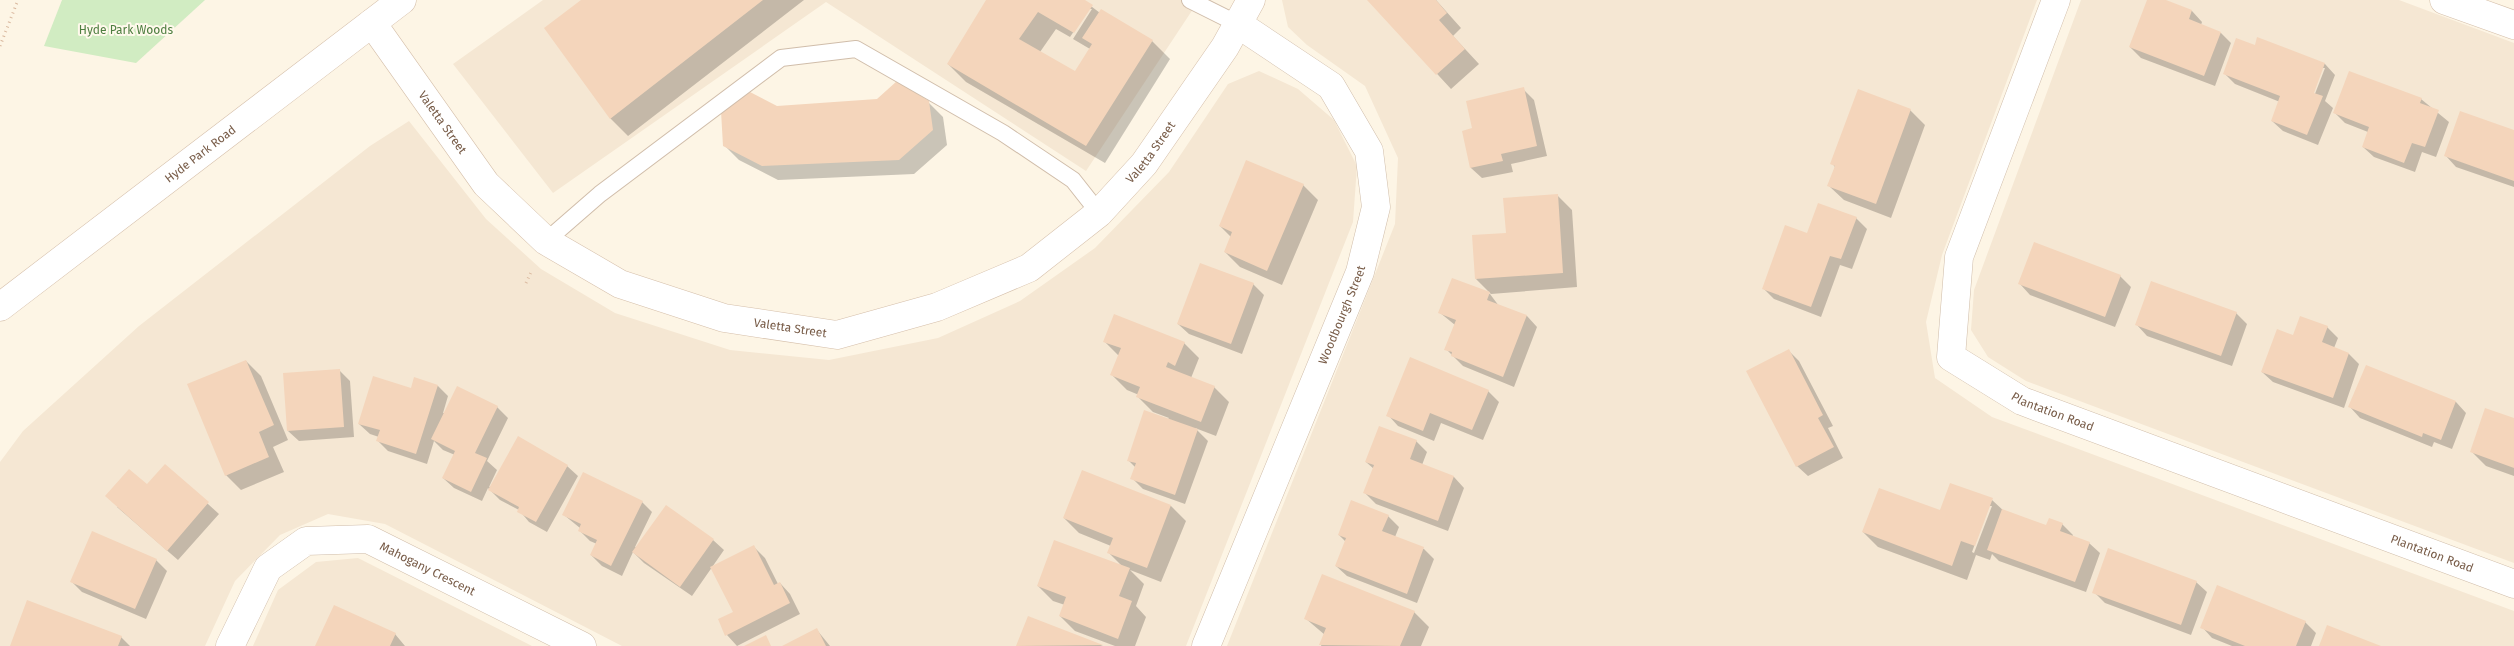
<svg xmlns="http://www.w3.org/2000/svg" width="2514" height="646" font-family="'Fira Sans',sans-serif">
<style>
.residential{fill:#f5e7d3}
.green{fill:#d1ecc2}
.shadow{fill:#0003;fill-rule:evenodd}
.building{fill:#f4d5bb}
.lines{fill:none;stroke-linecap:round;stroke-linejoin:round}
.lane-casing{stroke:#d0bdaa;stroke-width:18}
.street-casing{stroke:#d0bdaa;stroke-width:29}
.secondary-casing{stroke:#d5bfaa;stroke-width:29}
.path{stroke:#d9b89e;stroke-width:3;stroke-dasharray:1 4;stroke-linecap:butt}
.lane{stroke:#fff;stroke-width:16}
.street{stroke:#fff;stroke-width:28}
.secondary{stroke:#fff;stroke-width:28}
.labels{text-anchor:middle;stroke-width:4;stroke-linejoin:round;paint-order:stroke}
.park-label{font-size:12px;fill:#4e7e40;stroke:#fff9ec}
.street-label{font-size:12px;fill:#785c48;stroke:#fff9ec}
</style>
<rect width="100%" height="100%" fill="#fdf5e5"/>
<path class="residential" d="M543 0H1199L1086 171 826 2 553 193 453 64Z
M1282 0H2037L1942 255 1926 322 1935 378 1992 417 2514 611V646H1227L1395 224 1398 158 1365 86 1307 45 1288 27Z
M2081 0H2399L2514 43V563L2026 381 1988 357 1971 330 1974 290Z
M1259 71 1298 89 1334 120 1357 166 1353 222 1186 646H622L385 524 328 514 280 535 235 581 205 646H0V462L23 431 139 326 370 146 409 121 486 219 541 269 615 313 730 350 829 360 938 338 1020 301 1095 248 1169 172 1228 84Z
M358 558 532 646H253L278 590 316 562Z"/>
<path class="green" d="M62 0H205L136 63 44 46Z"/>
<path class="shadow" d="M583 0H804L628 136 610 118Z
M988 0H1083L1100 13 1152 41 1170 59 1105 163 966 82 948 64ZM1089 9H1092L1073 39 1090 49 1075 73 1040 52 1056 29 1070 37Z
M1369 0H1436L1461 28 1453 36 1479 64 1451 89Z
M2148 0H2162L2192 11 2202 22 2201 25 2221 33 2231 43 2215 86 2141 58 2130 47Z
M2258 39 2325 64 2335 75 2325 101 2333 108 2318 145 2283 131 2272 121 2280 102 2235 84 2224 73 2255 47ZM2322 68H2325L2313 99 2310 98Z
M1523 89 1534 100 1547 156 1511 164 1513 172 1482 178 1471 168 1463 132 1473 129Z
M2421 99 2449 122 2436 157 2422 152 2415 172 2374 157 2363 147 2368 132 2345 123 2335 113Z
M928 102 943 117 947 145 914 174 778 180 739 160 724 145 777 107Z
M1910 110 1925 125 1891 218 1844 200 1829 186 1835 167 1832 163Z
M2514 131V187L2456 167 2446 156Z
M1303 185 1318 200 1282 285 1240 267 1225 252 1231 237 1220 226Z
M1557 195 1572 210 1577 287 1491 294 1476 279 1507 234Z
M1856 218 1867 229 1852 269 1840 265 1821 317 1774 299 1763 288 1808 234Z
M2120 276 2131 287 2115 327 2030 295 2020 284Z
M1453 279 1490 294 1499 306 1527 316 1537 327 1514 387 1463 366 1446 349 1455 325 1439 312Z
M1253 284 1264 295 1242 354 1189 334 1178 324Z
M2236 313 2247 324 2232 366 2147 336 2137 325Z
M2327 327 2338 338 2334 348 2349 354 2359 364 2344 408 2273 382 2262 372 2294 337Z
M1105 342 1184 343 1199 358 1191 378 1214 387 1229 402 1216 436 1195 428 1208 441 1185 504 1143 489 1132 478 1136 468 1128 460 1169 418 1153 412 1138 397 1139 395 1127 390 1112 375 1119 356Z
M1788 350 1799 361 1833 426 1828 428 1843 458 1808 476 1797 466Z
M246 361 261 376 288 440 273 447 284 472 241 490 226 475Z
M2366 367 2456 402 2466 413 2452 449 2434 442 2432 447 2360 418 2350 407Z
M339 370 350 381 354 437 299 441 288 431Z
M438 386 448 396 443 413 497 407 508 418 487 461 497 470 489 487 567 466 578 476 547 532 529 522 519 510 500 500 488 488 482 501 454 488 443 478 455 455 443 450 434 441 427 464 388 451 378 441 379 437 370 434 359 424 411 389Z
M1488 391 1499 402 1483 440 1441 423 1434 441 1398 426 1388 415Z
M2514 420V476L2486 466 2471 451Z
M1416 441 1427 452 1422 465 1454 477 1464 488 1448 531 1376 504 1365 493 1374 469 1366 462Z
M165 465 219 514 178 560 117 507 148 486Z
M1992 500 2005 512 2047 527 2062 524 2073 535 2072 537 2089 543 2100 553 2086 592 1999 561 1992 554 1990 560 1976 555 1967 580 1878 547 1863 532ZM1989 506H1992L1974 553 1972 552Z
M642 502 652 512 635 547 713 540 724 550 692 596 644 563 633 552 622 576 602 566 591 555 597 544 590 541 579 530 580 528 564 515Z
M1171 506 1186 521 1161 582 1130 570 1144 584 1136 606 1146 617 1135 646H1115L1075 631 1060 616 1065 605 1053 601 1038 586 1123 567 1109 553 1111 546 1079 533 1064 518Z
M1388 516 1399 527 1395 537 1424 549 1434 559 1417 603 1347 576 1336 566 1346 542 1339 535Z
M754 547 765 558 778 584 780 583 790 594 800 614 737 646 727 635Z
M156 560 167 571 146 619 82 592 72 582Z
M2196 582 2207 592 2191 635 2105 603 2094 592Z
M1414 612 1429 627 1421 646H1321L1325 635 1305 618Z
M1029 618 1103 646H1018Z
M2305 622 2316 633 2311 646H2232L2212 638 2202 627Z
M817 630 830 646H785Z
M395 634 405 646H316Z
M121 637 130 646H11Z"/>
<path class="building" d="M581 0H763L610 119 544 28Z
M986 0H1085L1093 5 1074 33 1038 12 1019 39 1075 71 1092 44 1082 38 1101 9 1153 40 1086 146 947 64Z
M1367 0H1436L1447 13 1439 20 1465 49 1436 75Z
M2147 0H2166L2192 10 2189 19 2221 32 2204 76 2129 47Z
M2257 37 2325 63 2314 93 2323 96 2307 135 2271 121 2280 96 2223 74 2236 38 2255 45Z
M2349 71 2422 98 2420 103 2439 110 2425 147 2412 143 2404 163 2362 147 2369 127 2333 113Z
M897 81 929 101 933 130 899 160 762 166 723 146 721 111 750 92 777 106 877 99Z
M1524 87 1537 146 1501 154 1503 161 1470 168 1462 131 1472 128 1466 101Z
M1858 89 1911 109 1876 204 1827 186 1835 166 1830 164Z
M2460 111 2514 130V181L2444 156Z
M1246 160 1304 184 1267 271 1224 252 1232 232 1219 226Z
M1558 194 1563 273 1475 279 1472 235 1506 233 1503 198Z
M1818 203 1857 217 1841 259 1830 256 1811 307 1762 289 1785 225 1807 233Z
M2034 242 2121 275 2105 317 2018 284Z
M1200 263 1254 283 1231 344 1177 324Z
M1452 278 1490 292 1487 300 1527 315 1503 377 1451 356 1452 352 1444 350 1456 320 1438 313Z
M2151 281 2237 312 2221 356 2135 325Z
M1114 314 1185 342 1175 366 1168 362 1166 367 1215 386 1201 422 1136 397 1140 387 1110 375 1121 348 1103 342Z
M2300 316 2328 326 2322 342 2349 353 2333 398 2261 372 2277 329 2293 335Z
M1789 349 1823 415 1818 418 1834 447 1796 467 1746 371Z
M1410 357 1489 390 1472 430 1430 413 1423 431 1386 416Z
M246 360 274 425 259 432 269 457 225 476 187 384Z
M2366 365 2456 401 2441 440 2423 433 2422 437 2348 407Z
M340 369 344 427 287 431 283 373Z
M373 376 411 388 414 377 438 385 416 454 376 441 380 430 358 424Z
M457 386 498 406 475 453 487 458 471 492 442 478 455 451 431 439Z
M2485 408 2514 418V468L2470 452Z
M1144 410 1198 429 1175 495 1130 479 1136 463 1127 461Z
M1379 426 1417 440 1410 459 1454 476 1438 521 1363 493 1374 465 1365 462Z
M518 436 568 465 536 522 517 512 519 507 488 490Z
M165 464 209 502 167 551 105 496 129 469 147 484Z
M1082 470 1171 505 1147 568 1107 553 1113 538 1063 518Z
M583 472 643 501 611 566 590 555 597 540 578 531 581 524 562 515Z
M1950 483 1993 498 1975 546 1961 541 1952 566 1862 532 1879 488 1940 510Z
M1351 500 1389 515 1382 531 1424 547 1407 594 1335 566 1346 538 1338 535Z
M666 505 714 539 680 587 632 552Z
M2002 509 2046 525 2049 518 2063 523 2060 531 2090 542 2075 582 1987 550Z
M92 531 157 559 135 609 70 582Z
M1054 540 1130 568 1119 596 1132 601 1118 639 1059 616 1066 597 1037 586Z
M754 545 774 585 780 582 790 603 725 636 718 619 733 612 710 567Z
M2108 548 2197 581 2181 625 2092 593Z
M1322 574 1415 611 1400 646 1319 645 1326 628 1304 619Z
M2217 585 2306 621 2296 646H2245L2200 628Z
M27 600 122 636 118 646H10Z
M334 605 396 633 390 646H315Z
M1028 616 1103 645 1016 646Z
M2327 625 2381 646H2319Z
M817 628 826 646H782Z
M766 635 771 646H744Z"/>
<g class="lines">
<g class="lane-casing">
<path id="lane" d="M1190 0 1238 24
M546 241 600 194 781 58 856 49 1003 133 1073 180 1099 213"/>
</g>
<g class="street-casing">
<g id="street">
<path id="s1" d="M2056 0 1959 257 1951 357 2022 401 2514 584"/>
<path id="s2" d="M230 646 268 568 306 541 368 539 582 646"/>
<path id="s3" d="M1206 646 1360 272 1376 207 1369 151 1331 86 1238 24"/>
</g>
</g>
<g class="secondary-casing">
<g id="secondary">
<path d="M2444 0 2514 25"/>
<path id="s4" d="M372 23 486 184 546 241 620 284 724 318 837 335 937 307 1029 268 1099 213 1144 164 1225 47 1251 0"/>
<path id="s5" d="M0 307 402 0"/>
</g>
</g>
<path class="path" d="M0 46 18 0
M526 283 532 270"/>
<use href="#lane" class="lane"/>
<use href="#street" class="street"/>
<use href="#secondary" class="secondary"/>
</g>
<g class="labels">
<g class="park-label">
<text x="126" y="34">Hyde Park Woods</text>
</g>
<g class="street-label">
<text dy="4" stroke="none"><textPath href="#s4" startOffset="122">Valetta Street</textPath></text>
<text dy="4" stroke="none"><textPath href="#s4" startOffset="962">Valetta Street</textPath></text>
<text dy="4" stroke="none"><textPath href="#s5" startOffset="252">Hyde Park Road</textPath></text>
<text dy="4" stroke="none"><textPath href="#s3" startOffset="358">Woodbourgh Street</textPath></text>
<text dy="4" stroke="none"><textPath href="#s4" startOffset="542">Valetta Street</textPath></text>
<text dy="4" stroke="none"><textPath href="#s1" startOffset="491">Plantation Road</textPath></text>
<text dy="4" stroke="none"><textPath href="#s1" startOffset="896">Plantation Road</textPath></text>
<text dy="4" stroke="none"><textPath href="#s2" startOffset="262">Mahogany Crescent</textPath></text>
</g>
</g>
</svg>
